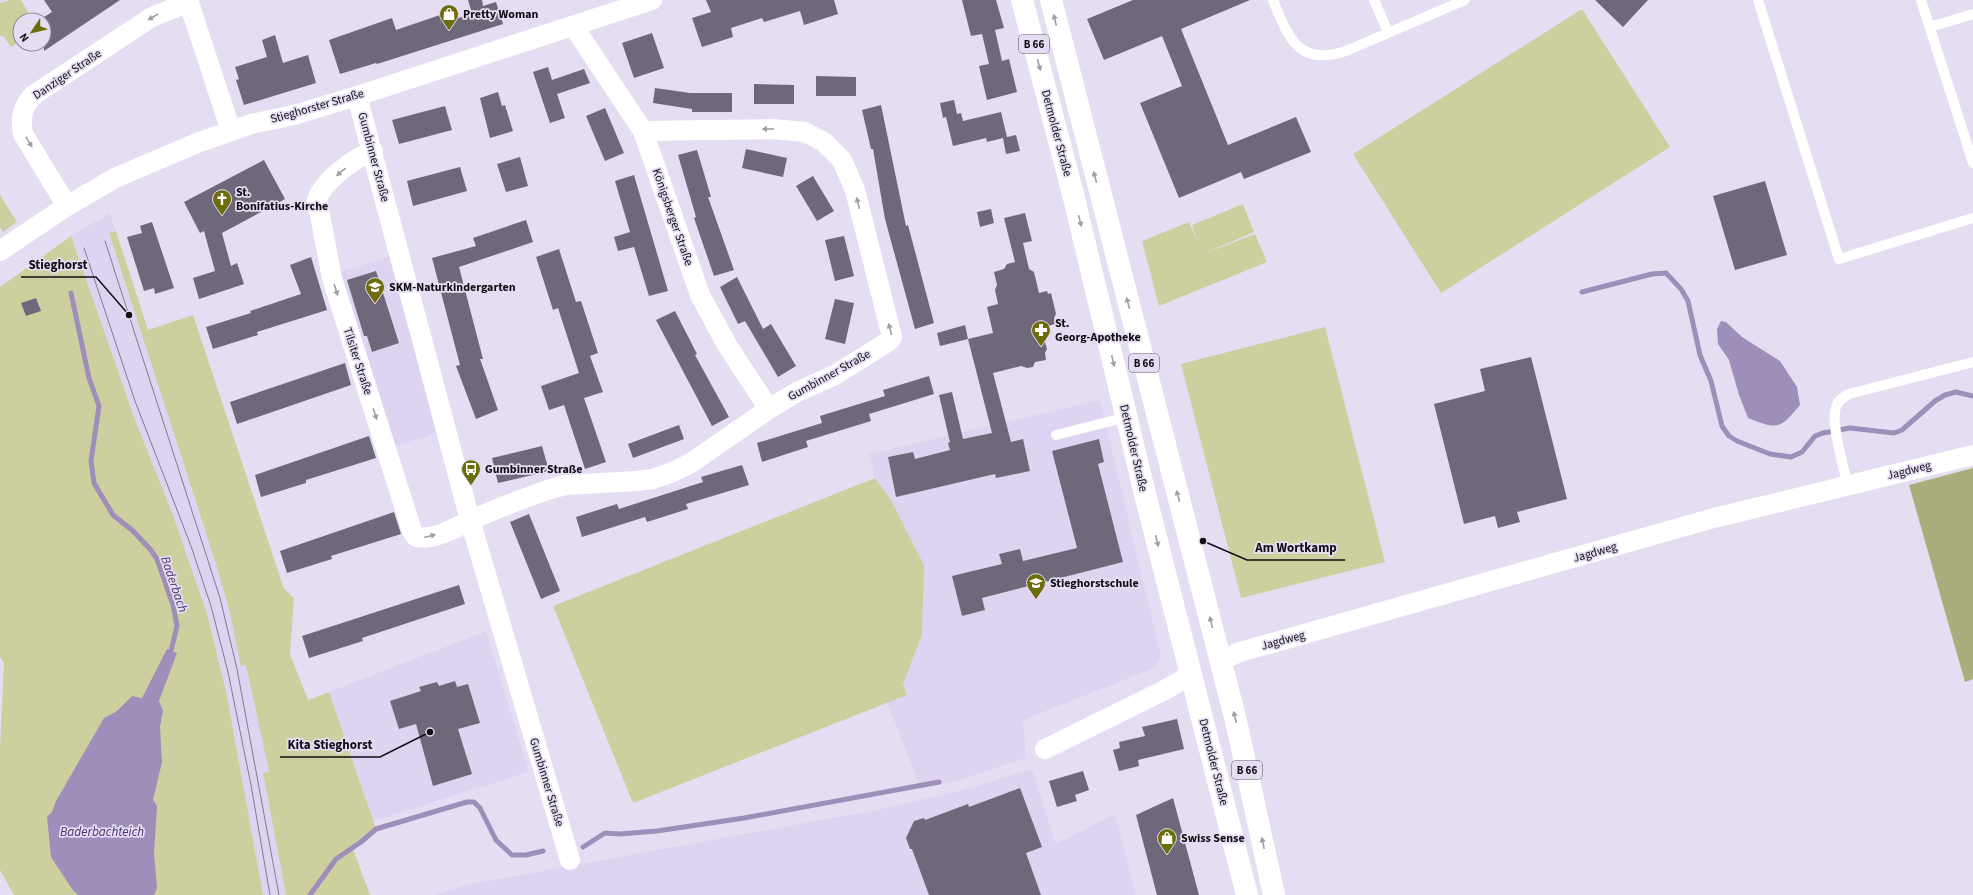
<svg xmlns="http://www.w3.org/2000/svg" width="1973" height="895" font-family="'Source Sans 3',sans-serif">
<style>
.built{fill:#ded4f1}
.green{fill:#cecf9f}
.forest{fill:#acad7c}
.water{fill:#9e8eba}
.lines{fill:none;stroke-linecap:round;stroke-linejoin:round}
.stream{stroke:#9e8eba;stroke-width:5}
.building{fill:#6e687a}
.service{stroke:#fff;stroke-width:10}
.minor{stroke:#fff;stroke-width:20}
.primary{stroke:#fff;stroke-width:22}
.tram{stroke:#817c8b;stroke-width:1}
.oneway{fill:#9f9ea1}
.labels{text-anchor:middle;stroke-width:3.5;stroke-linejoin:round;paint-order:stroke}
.shield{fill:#e5def3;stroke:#504c57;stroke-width:1}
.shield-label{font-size:11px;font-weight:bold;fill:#100d14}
.poi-label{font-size:12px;font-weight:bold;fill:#100d14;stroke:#e5def3;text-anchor:start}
.street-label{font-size:12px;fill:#100d14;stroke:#e5def3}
.water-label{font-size:13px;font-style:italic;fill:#4b336c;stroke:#e5def3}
.leader{fill:none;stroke:#100d14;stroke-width:1.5}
.callout-dot{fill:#100d14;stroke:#e5def3;stroke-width:1.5}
.callout-label{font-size:13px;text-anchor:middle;font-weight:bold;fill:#100d14;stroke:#e5def3;stroke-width:3.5;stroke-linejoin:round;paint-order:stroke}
</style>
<rect width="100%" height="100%" fill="#e5def3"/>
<path class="built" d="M110 213 116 231 109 234 215 561 229 609 242 666 246 665 269 772 263 773 286 895H263L227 696 208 617 173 515 134 417 71 236Z
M391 256 439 432 393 447 338 273Z
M1100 400 1161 656 1158 663 1152 669 1023 720 1026 758 956 781 921 789 887 702 907 694 903 684 922 635 891 500 875 478 869 454Z
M486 631 529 772 373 821 329 692Z
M1032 769 1056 844 1115 814 1136 895H435L466 885 876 810 960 791Z"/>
<path class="green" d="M10 0H21L29 13 19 19 20 41 11 47 3 36H0V3Z
M1582 9 1670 147 1441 293 1353 154Z
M0 195 17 222 3 232 0 227Z
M1243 204 1254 232 1203 254 1255 234 1267 262 1159 306 1142 241 1189 222 1198 242 1192 225Z
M116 231 148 330 193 315 284 589 294 598 290 654 308 700 329 692 376 829 353 849 370 895H286L263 773 269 772 246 665 241 666 229 609 215 561 109 233Z
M71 236 134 417 173 515 208 617 227 696 263 895H14L0 870V747L4 663 0 657V287Z
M1325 327 1385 562 1241 598 1181 364Z
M875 478 891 500 924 565 922 635 903 684 907 695 633 803 553 606Z"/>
<path class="forest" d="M1973 468V679L1965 682 1909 485Z"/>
<path class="water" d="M1721 321 1726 322 1742 337 1780 361 1797 387 1800 405C1780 429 1778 430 1748 418L1739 395 1729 360 1718 344 1717 329Z
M167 649 177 653 159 701 163 711 160 727 162 762 153 800 157 806 154 854 157 888 154 895H78L72 889 51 857 47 817 52 812 56 801 104 718 117 711 132 696 142 698Z"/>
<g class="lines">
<path class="stream" d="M1582 292 1652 274 1666 273 1681 289 1688 301 1700 355 1711 381 1722 426 1729 436 1737 441 1770 454 1791 457 1802 452 1815 436 1823 433 1850 428 1894 433 1902 430 1935 401 1945 395 1956 392 1973 396
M71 293 89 378 99 406 91 461 94 483 113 515 132 530 150 549 157 559 173 605 177 626 170 655
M583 847 605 833 620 834 657 831 744 818 939 782
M310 895 336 859 361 842 376 829 467 802H474L480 808 496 840 512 855H526L543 851"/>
</g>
<path class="building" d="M44 0H120L44 51V17L52 12Z
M468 0H482L483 6 496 2 503 24 377 64 376 63 340 74 329 40 392 18 396 30 443 14 445 22 472 14Z
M706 0H834L838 14 804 25 800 11 764 22 762 18 731 28 733 37 702 47 692 18 711 12Z
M962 0H996L1004 28 995 30 1002 61 1009 59 1017 92 987 100 979 66 989 64 982 34 971 36Z
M1133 0H1250L1181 29 1228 145 1296 117 1311 152 1244 179 1241 172 1179 198 1140 103 1182 86 1162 36 1104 60 1087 19Z
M1595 0H1648L1623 27Z
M652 33 664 68 634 78 622 43Z
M275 35 283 63 308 55 316 83 244 105 236 80 239 79 235 67 267 57 262 40Z
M548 67 552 80 584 69 590 83 557 94 565 118 550 123 533 72Z
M816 76 856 77V96H816Z
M754 84 794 85V104H754Z
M655 88 690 93H732V112H692V109L653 103Z
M498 92 502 106 505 105 513 131 490 138 480 98Z
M954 100 957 114 961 113 963 121 1001 112 1007 137 1016 135 1020 151 1006 154 1003 138 987 142 986 138 953 146 946 117 943 118 940 103Z
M881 105 906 226 908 225 934 323 915 329 885 219 873 149H871L862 110Z
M445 106 452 130 399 144 392 120Z
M605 108 624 153 605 161 586 116Z
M746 149 787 158 783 177 742 168Z
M697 150 711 197H708L734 270 714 276 694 218 696 217 678 155Z
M520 157 528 186 506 192 497 164Z
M264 160 285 199 222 233 231 266 237 263 244 284 199 299 193 278 215 271 204 231 200 233 184 202Z
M460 167 467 191 413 206 407 181Z
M634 175 668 291 649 296 634 247 618 251 614 237 630 232 615 181Z
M813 176 834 211 817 221 796 186Z
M1765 181 1787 255 1735 270 1713 196Z
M991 209 994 223 980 227 977 212Z
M1025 213 1032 241 1023 243 1029 269 1034 272 1039 293 1047 291 1048 294 1051 293 1056 314 1054 318 1055 324 1041 328 1047 349 1045 353 1046 360 1035 362 1033 367 1027 368 1021 366 993 373 1011 442 1023 439 1030 471 996 478 995 474 896 497 888 457 913 452 915 459 950 450 948 443 950 442 939 395 952 392 963 439 992 433 968 339 993 333 987 307 998 304 995 290 997 285 994 272 1004 269 1007 264 1015 262 1004 218Z
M526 220 533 242 459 267 483 359H480L498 410 476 419 456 366 460 365 432 258 476 246 473 238Z
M152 222 174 288 155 294 154 288 144 291 127 237 142 233 140 226Z
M844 236 854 276 835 281 825 240Z
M559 249 576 302 581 301 598 353 590 356 603 392 584 398 606 462 585 469 564 405 549 410 541 386 579 373 558 308 553 310 536 257Z
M311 257 327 310 257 332 258 335 213 349 206 327 251 313 250 311 301 294 290 265Z
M376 271 399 343 372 352 367 336H364L347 280Z
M737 277 763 329 771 324 796 366 778 377 745 321 738 324 720 287Z
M36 298 41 311 26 316 21 303Z
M835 299 854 303 845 344 825 339Z
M675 311 697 354 695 355 729 417 712 426 656 320Z
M965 325 968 339 940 346 937 333Z
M1531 357 1567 499 1517 512 1520 522 1498 528 1495 516 1464 524 1434 404 1485 391 1480 369Z
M345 363 351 385 237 424 230 402Z
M929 376 934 394 869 414 871 421 806 441 808 447 762 462 757 443 822 423 820 416 885 396 883 390Z
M679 425 684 439 633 458 628 444Z
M369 436 376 458 306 480V483L261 497 255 475Z
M1099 439 1104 462 1098 464 1123 562 982 598 985 610 962 616 952 576 1002 564 999 554 1020 549 1023 561 1077 548 1052 451Z
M542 446 549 471 498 483 492 458Z
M742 465 749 485 686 504 688 509 647 522 645 517 582 537 576 517 617 504 619 509 703 482 701 477Z
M394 512 401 534 331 556 332 559 287 573 280 551Z
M529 514 560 591 541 599 510 522Z
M459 585 465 604 362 638 363 641 309 658 302 636Z
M455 681 457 687 468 684 480 723 458 729 472 774 433 786 416 724 399 729 390 701 421 691 419 687 437 682 439 686Z
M1177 719 1184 749 1138 760 1139 766 1119 771 1113 750 1120 748 1119 742 1145 736 1142 727Z
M1083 771 1089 790 1075 795 1077 801 1057 807 1049 781Z
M1020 788 1042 847 1026 853 1041 895H929L912 849H910L906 838 914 821 924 818 925 820 968 804 969 807Z
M1173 798 1199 895H1157L1136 815Z"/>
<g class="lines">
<path class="service" d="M1273 0C1288 37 1298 67 1346 51L1465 0
M1374 0 1388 32
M1758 0 1839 259 1973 218
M1921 0 1973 163
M1930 27 1973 14
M1056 435 1127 417
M1848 486C1844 469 1830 422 1836 407 1838 400 1843 397 1849 394L1973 362"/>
<path class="minor" d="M188 0 231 131
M574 27 643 131 700 295 727 345 769 409
M357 96 470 520 570 860
M373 151C354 158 323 181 317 200L332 278 412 531 416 537C438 541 460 524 480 516 504 506 529 496 554 488L566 485 636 481 653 479 673 472 691 463 769 409 797 392 835 375 889 341 892 337 855 190 842 160 824 142 805 132 773 129 643 131
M67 206 23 134C20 118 22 105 35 94L152 17 189 2
M0 251 67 206 115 178 197 143 251 124 294 115 357 96 652 0
M1221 660 1240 652 1714 518 1973 455
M1045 749 1163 691 1191 675"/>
<path class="primary" d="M1022 0 1073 194 1144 490 1247 895
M1051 0 1236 721 1274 895"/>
<path class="tram" d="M105 241 220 598 237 669 279 895
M84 248 135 401 191 546 211 606 228 672 251 785 270 895"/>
</g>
<defs><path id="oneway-solid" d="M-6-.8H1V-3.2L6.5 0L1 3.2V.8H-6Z"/></defs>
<g class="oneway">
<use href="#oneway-solid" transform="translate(153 17) rotate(150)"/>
<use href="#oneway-solid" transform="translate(1055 20) rotate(-103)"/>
<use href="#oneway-solid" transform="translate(1039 65) rotate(75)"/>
<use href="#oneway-solid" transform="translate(768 129) rotate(180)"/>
<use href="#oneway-solid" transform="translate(29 142) rotate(58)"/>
<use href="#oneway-solid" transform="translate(341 172) rotate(140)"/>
<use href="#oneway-solid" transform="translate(1095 177) rotate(-105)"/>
<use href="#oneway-solid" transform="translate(858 203) rotate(-104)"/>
<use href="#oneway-solid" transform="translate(1080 221) rotate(76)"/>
<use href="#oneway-solid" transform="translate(336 290) rotate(72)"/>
<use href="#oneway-solid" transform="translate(1128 303) rotate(-105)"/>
<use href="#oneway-solid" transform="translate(890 329) rotate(-104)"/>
<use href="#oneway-solid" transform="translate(1113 361) rotate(77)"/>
<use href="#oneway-solid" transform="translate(375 414) rotate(72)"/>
<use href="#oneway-solid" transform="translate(1178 496) rotate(-105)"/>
<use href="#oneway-solid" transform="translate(430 536) rotate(-15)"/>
<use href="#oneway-solid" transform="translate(1157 541) rotate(76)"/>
<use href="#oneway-solid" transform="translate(1211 622) rotate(-104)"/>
<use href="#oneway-solid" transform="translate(1235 717) rotate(-104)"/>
<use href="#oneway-solid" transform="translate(1263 843) rotate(-102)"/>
</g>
<defs>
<g id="shop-pin" transform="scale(1)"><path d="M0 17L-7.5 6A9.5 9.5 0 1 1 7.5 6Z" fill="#6d6c0b" stroke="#e5def3"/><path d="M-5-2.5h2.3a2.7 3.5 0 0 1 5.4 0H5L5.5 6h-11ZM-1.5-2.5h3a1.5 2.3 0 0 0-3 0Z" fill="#fff"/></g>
<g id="church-pin" transform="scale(1)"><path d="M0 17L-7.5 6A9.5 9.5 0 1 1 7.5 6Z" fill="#6d6c0b" stroke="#e5def3"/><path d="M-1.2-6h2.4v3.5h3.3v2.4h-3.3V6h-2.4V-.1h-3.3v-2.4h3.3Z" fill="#fff"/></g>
<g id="school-pin" transform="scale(1)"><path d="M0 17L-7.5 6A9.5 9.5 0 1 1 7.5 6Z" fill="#6d6c0b" stroke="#e5def3"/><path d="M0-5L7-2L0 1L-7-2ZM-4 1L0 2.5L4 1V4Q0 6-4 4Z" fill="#fff"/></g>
<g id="pharmacy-pin" transform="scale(1)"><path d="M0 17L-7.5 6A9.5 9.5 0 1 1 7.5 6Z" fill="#6d6c0b" stroke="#e5def3"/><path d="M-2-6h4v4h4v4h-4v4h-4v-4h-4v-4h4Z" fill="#fff"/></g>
<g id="bus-pin" transform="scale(1)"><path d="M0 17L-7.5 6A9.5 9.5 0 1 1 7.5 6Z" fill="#6d6c0b" stroke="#e5def3"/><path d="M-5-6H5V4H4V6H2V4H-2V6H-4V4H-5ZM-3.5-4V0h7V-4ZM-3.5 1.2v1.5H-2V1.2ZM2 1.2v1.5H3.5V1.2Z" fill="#fff"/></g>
</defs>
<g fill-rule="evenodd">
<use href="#shop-pin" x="449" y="14"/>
<use href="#church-pin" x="222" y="199"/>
<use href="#school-pin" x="375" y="287"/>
<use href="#pharmacy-pin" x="1041" y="330"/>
<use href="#bus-pin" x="471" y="469"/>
<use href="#school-pin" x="1036" y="583"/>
<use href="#shop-pin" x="1167" y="838"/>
</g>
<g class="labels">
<g class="shield">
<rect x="1019" y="35" width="30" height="18" rx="3"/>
<rect x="1129" y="354" width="30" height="18" rx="3"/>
<rect x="1232" y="761" width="30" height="18" rx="3"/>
</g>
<g class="shield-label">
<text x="1034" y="48">B 66</text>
<text x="1144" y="367">B 66</text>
<text x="1247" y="774">B 66</text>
</g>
<g class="poi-label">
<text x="463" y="18">Pretty Woman</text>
<text x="236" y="196">St.<tspan x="236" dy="14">Bonifatius-Kirche</tspan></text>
<text x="389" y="291">SKM-Naturkindergarten</text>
<text x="1055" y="327">St.<tspan x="1055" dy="14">Georg-Apotheke</tspan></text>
<text x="485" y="473">Gumbinner Straße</text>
<text x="1050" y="587">Stieghorstschule</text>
<text x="1181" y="842">Swiss Sense</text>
</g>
<g class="street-label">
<text transform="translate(67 74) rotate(-34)" y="4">Danziger Straße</text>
<text transform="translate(317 106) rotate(-16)" y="4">Stieghorster Straße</text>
<text transform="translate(1057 133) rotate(75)" y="4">Detmolder Straße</text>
<text transform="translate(374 157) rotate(75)" y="4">Gumbinner Straße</text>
<text transform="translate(673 217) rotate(71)" y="4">Königsberger Straße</text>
<text transform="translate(358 361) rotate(72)" y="4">Tilsiter Straße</text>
<text transform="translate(829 375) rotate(-29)" y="4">Gumbinner Straße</text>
<text transform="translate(1134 448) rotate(77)" y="4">Detmolder Straße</text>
<text transform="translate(1909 470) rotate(-14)" y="4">Jagdweg</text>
<text transform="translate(1595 552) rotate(-16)" y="4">Jagdweg</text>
<text transform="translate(1283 640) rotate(-15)" y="4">Jagdweg</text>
<text transform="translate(1214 762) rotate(76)" y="4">Detmolder Straße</text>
<text transform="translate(547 782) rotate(73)" y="4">Gumbinner Straße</text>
</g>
<g class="water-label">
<text transform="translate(175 584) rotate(71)" y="5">Baderbach</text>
<text x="102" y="836">Baderbachteich</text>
</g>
</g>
<path class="leader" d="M129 315L96 277H21M1203 541L1247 560H1345M430 732L380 757H280"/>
<g class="callout-dot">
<circle cx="129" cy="315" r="4"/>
<circle cx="1203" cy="541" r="4"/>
<circle cx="430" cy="732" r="4"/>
</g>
<g class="callout-label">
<text x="58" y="269">Stieghorst</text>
<text x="1296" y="552">Am Wortkamp</text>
<text x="330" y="749">Kita Stieghorst</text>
</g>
<g transform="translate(32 32) rotate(235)"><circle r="19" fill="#e5def3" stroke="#908a9a"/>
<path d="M0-3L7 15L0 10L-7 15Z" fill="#6d6c0b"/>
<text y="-6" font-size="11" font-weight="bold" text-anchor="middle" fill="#100d14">N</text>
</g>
</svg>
